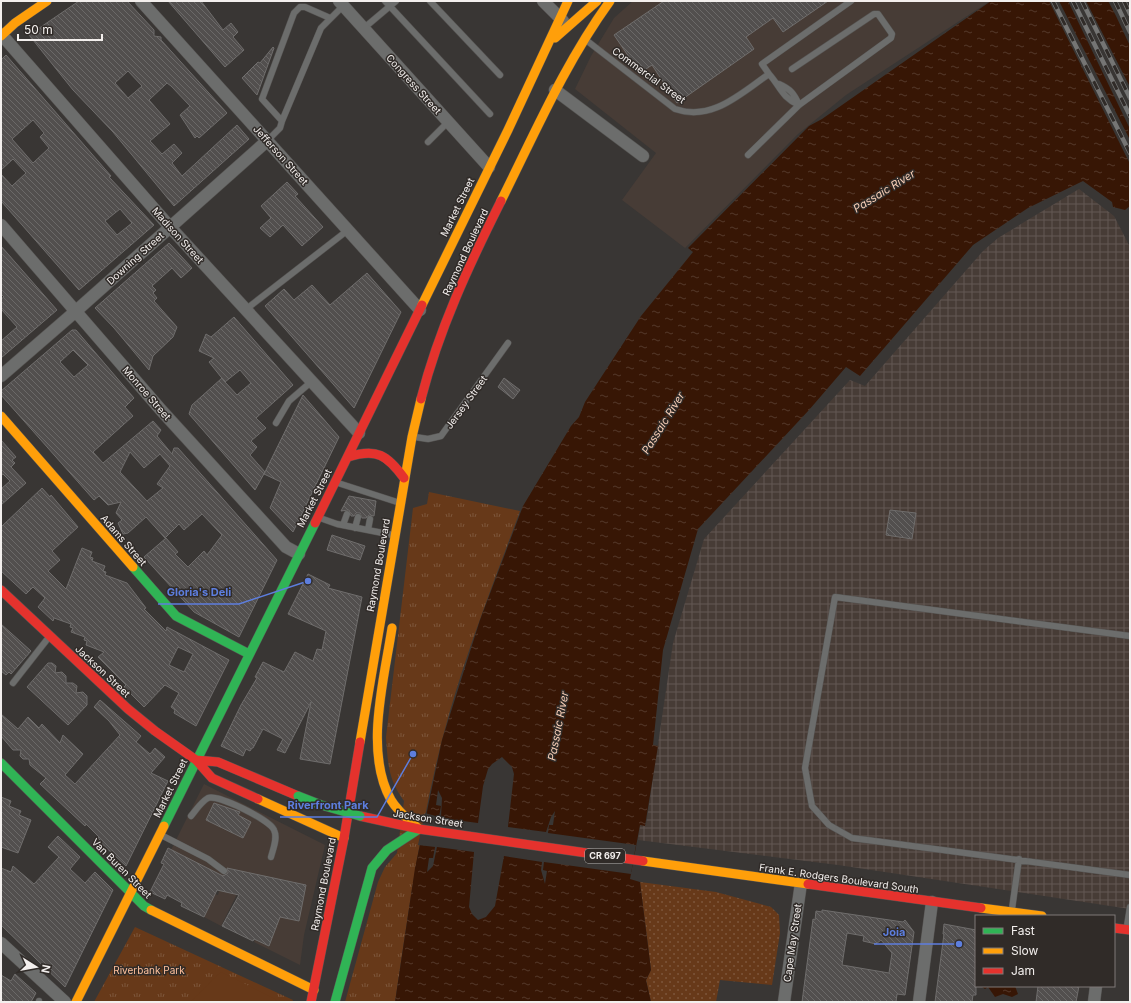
<svg xmlns="http://www.w3.org/2000/svg" width="1131" height="1003" font-family="Inter,sans-serif">
<style>
.built{fill:#473c36}
.industrial{fill:url(#industrial-grid)}
.grass{fill:url(#grass-dots)}
.park{fill:url(#park-tufts)}
.pitch{fill:#673919}
.water{fill:url(#water-ripples)}
.pier{fill:#393634}
.building{fill:url(#building-back-hatch);stroke:#6f6d6c;fill-rule:evenodd}
.lines{fill:none;stroke-linecap:round;stroke-linejoin:round}
.lane-casing{stroke:#565452;stroke-width:7}
.street-casing{stroke:#565452;stroke-width:13}
.fast-casing{stroke:#565452;stroke-width:10}
.slow-casing{stroke:#565452;stroke-width:10}
.jam-casing{stroke:#565452;stroke-width:10}
.lane{stroke:#6c6d6c;stroke-width:6}
.street{stroke:#6c6d6c;stroke-width:12}
.fast{stroke:#30b455;stroke-width:9}
.slow{stroke:#ff9f0a;stroke-width:9}
.jam{stroke:#e5322d;stroke-width:9}
.rail-casing{stroke:#757574;stroke-width:4.5}
.rail{stroke:#302b28;stroke-width:3;stroke-dasharray:9;stroke-linecap:butt}
.fast-bridge-casing{stroke:#565452;stroke-width:10;stroke-linecap:butt}
.fast-bridge{stroke:#30b455;stroke-width:9}
.labels{text-anchor:middle;stroke-width:3;stroke-linejoin:round;paint-order:stroke}
.shield{fill:#302b28;stroke:#b8b4b2;stroke-width:1}
.shield-label{font-size:9px;font-weight:bold;fill:#f3efed}
.street-label{font-size:10px;fill:#f3efed;stroke:#302b28}
.park-label{font-size:10px;fill:#ffc19d;stroke:#302b28}
.water-label{font-size:11px;font-style:italic;fill:#f9cfb7;stroke:#302b28}
.leader{fill:none;stroke:#5d7ede;stroke-width:1.5}
.callout-dot{fill:#5d7ede;stroke:#302b28;stroke-width:1.5}
.callout-label{font-size:11px;text-anchor:middle;font-weight:bold;fill:#5d7ede;stroke:#302b28;stroke-width:3;stroke-linejoin:round;paint-order:stroke}
</style>
<defs>
<pattern id="industrial-grid" width="8" height="8" patternUnits="userSpaceOnUse"><rect width="8" height="8" fill="#473c36"/><path d="M0 4h8M4 0v8" fill="none" stroke="#625853"/></pattern>
<pattern id="grass-dots" width="8" height="8" patternUnits="userSpaceOnUse"><rect width="8" height="8" fill="#673919"/><path d="M2 2h.1M6 6h.1" fill="none" stroke="#7d563b" stroke-width="1.8" stroke-linecap="round"/></pattern>
<pattern id="park-tufts" width="24" height="20" patternUnits="userSpaceOnUse"><rect width="24" height="20" fill="#673919"/><path d="M3 7l-1-3M5 7V3M7 7l1-3M15 17l-1-3M17 17v-4M19 17l1-3" fill="none" stroke="#7d563b"/></pattern>
<pattern id="water-ripples" width="26" height="14" patternUnits="userSpaceOnUse"><rect width="26" height="14" fill="#371605"/><path d="M2 4q2-2 4 0t4 0M15 11q2-2 4 0t4 0" fill="none" stroke="#54382a"/></pattern>
<pattern id="building-back-hatch" width="6" height="6" patternUnits="userSpaceOnUse"><rect width="6" height="6" fill="#524f4e"/><path d="M-1 5l2 2M0 0l6 6M5-1l2 2" fill="none" stroke="#6b6968"/></pattern>
</defs>
<rect width="100%" height="100%" fill="#393634"/>
<path class="built" d="M633 1H990L846 95 798 134 685 248 622 200 656 153 575 89 591 56 614 18Z
M204 784 325 845 304 935 300 965 254 942 263 920 258 899 237 894 221 926 204 917 215 894 218 895 223 876 171 850Z"/>
<path class="industrial" d="M1079 189 1114 216 1130 247V909L838 865 638 840 640 825H646L673 643 704 539 850 380 865 386 983 251 998 238Z"/>
<path class="grass" d="M640 882 716 892 771 907 779 915 780 933 772 985 720 980 716 1002H651L646 980 651 970Z"/>
<path class="park" d="M429 492 520 511C492 587 462 662 442 740 420 826 408 915 395 1002H345L378 882 385 867 397 853 404 801C388 779 388 764 386 737L413 508 427 504Z
M135 927 293 1000 292 1002H94Z"/>
<path class="pitch" d="M221 972 275 999 277 1002H190Z"/>
<path class="water" d="M991 1H1130V206L1125 210 1113 207 1112 202 1083 181 1028 208 973 245 860 376 846 367 809 410 698 529 663 650 653 745 658 746 645 826 640 825 630 879 640 882 651 970 646 980 651 1002H395L415 868 442 740 480 620 523 506 571 426 579 417 585 402 641 316 693 252 688 248 809 126 822 119Z
M1015 986 1018 994 1012 997 1003 994 995 997 988 987 985 989 982 987Z"/>
<path class="pier" d="M1049 1H1059L1128 136 1130 140V164Z
M1068 1H1086L1130 87V129Z
M1108 1H1130V46L1116 16Z
M502 757 512 767 514 774 508 827 546 832 551 817 555 811 553 825H549L548 833 636 845 631 874 544 862 543 870 547 871 545 884 541 870 542 862 504 856 495 906 486 917 478 920 472 914 469 907 474 852 437 847 433 866 427 872 429 858H433L435 847 418 845 425 813 439 817 441 806 436 805 438 790 442 798 441 818 478 823 483 786 488 769 492 764Z"/>
<path class="building" d="M79 1H127L154 30V36L161 37V40L227 113 199 138 197 136 195 138 180 115 190 106 171 86 167 83 149 100 170 124 150 141 162 154 174 144 182 153 172 163 182 176 237 125 249 139 174 206 113 132 73 90 29 35ZM128 71 142 86 128 98 115 83Z
M168 1H201L223 30 231 23 238 32 233 37 244 50 225 67Z
M664 1H828L783 32 773 18 746 37 754 49 677 103 652 65 640 73 614 35Z
M273 47 274 48 257 95 242 78 258 62 260 63Z
M6 55 111 176 109 177 154 225 79 290 1 201V174L12 186 26 173 13 159 1 170V60ZM33 120 44 133 40 137 49 148 33 163 12 139ZM120 209 132 223 117 235 105 221Z
M287 182 298 194 295 196 323 227 302 246 283 225 270 237 260 228 271 218 261 206Z
M169 243 192 268 181 278 172 268 152 286 156 290 153 293 157 298 154 301 177 327 173 337 153 356 149 370 114 328 95 308Z
M1 246 57 310 1 358V341L17 327 1 309V299L4 297 1 294Z
M367 273 401 312 354 408 265 306 284 289 294 300 312 285 330 305Z
M234 317 293 385 256 418 266 428 251 441 257 447 250 455 265 472 255 490 189 414 192 405 222 378 225 382 209 362 214 358 199 351 206 334 211 337ZM240 370 251 383 237 395 225 382Z
M72 330H76L134 398 125 407 133 416 93 452 103 463 153 421 161 430 157 436 172 454 174 448H178L277 560 239 637 194 612 144 557 166 538 178 552 175 554 188 567 204 551 207 555 222 535 202 514 184 530 179 524 165 538 146 517 128 533 123 534 118 523 122 520 116 513 121 502 108 505 99 496 94 500 1 395V391ZM73 350 88 365 74 377 60 362ZM130 452 144 468 160 454 170 466 157 484 163 488 147 501 120 472Z
M504 378 520 390 513 399 498 387Z
M303 395 339 437 293 532 270 508 281 482 264 474Z
M1 440 16 457 12 460 15 463 11 467 26 483 1 505V489L10 481 3 474 1 475Z
M42 488 50 497 51 495 78 527 52 551 60 560 48 571 66 589 82 548 92 552 90 557 93 558 92 561 105 566 103 571 106 572 105 575 127 583 146 608 144 609 166 631 167 627 229 660 196 726 174 713 175 710 171 707 179 693 165 685 144 707 124 687 126 685 98 657 104 652 86 645 87 641 84 640 85 637 71 632 73 628 70 627 71 624 54 618 53 621 38 607 45 598 33 587 26 594 1 571V527ZM178 647 193 654 184 672 169 665Z
M349 496 376 501 374 516 369 515 366 518H362L360 513H356L354 516H351L349 510 341 511Z
M890 510 916 513 912 539 886 535Z
M332 535 365 546 360 560 327 550Z
M308 574 330 585 328 588 362 597 330 764 300 759 311 702 285 753 277 750 283 739 263 729 253 748H252L250 751 246 749 243 756 221 746 241 705 257 678 255 677 263 662 284 672 295 652 313 661 317 649 322 650 326 631 288 614Z
M1 624 31 651 11 674 9 672 6 675 1 671Z
M48 663H52L56 666 55 673 62 672 66 676V683H73L77 686 76 693 83 692 87 696V705L68 725 27 687Z
M100 700 141 736 136 742 150 754 155 748 165 757 151 773 168 781 126 866 100 842 101 841 98 838 99 837 86 824 85 826 40 784 46 778 30 765 29 759H23L20 756 21 750H13L1 736V714L18 729 28 717 39 728 42 724 60 743 63 735 83 754 65 775 75 784 120 735 109 721 94 707Z
M1 797 11 801 9 806 21 811 19 815 31 820 18 853 1 847Z
M214 803 240 812 238 815 251 822 243 838 206 820Z
M58 836 80 857 70 869 85 883 95 872 113 890 65 987 1 925V868L11 872 13 866 34 884 59 857 48 847Z
M168 848 223 876 228 873 227 868 306 885 299 921 280 917 269 946 254 939 253 941 222 926 239 895 217 890 204 917 181 906 182 903 167 895 165 899 150 892 164 864 161 863Z
M822 910 903 922 905 920 914 932 905 995 897 994 896 1002H802L813 919 815 920 816 911 822 912ZM847 933 864 936 863 941 876 944 881 940 892 953 889 973 842 965Z
M944 924 976 930V995H973L972 1002H935L944 934H943Z
M15 974 36 993 31 1002H1V975L11 981Z
M1038 986H1079L1076 1002H1036Z"/>
<g class="lines">
<g class="lane-casing">
<path id="lane" d="M385 1 490 114
M430 1 500 75
M330 18 305 7H300L294 13 262 99 282 121 321 28 343 6
M364 28 396 1
M586 40 675 109C712 122 741 93 769 74L762 64 851 1
M769 74C780 86 782 98 799 105
M779 84C790 89 794 93 799 105
M268 140 280 128 282 121
M428 142 448 122
M748 155 799 105 891 38 892 34 878 14H874L792 69
M245 310 348 230
M276 423 289 401 311 382
M415 437 428 439 441 436 508 343
M338 483 397 502
M320 518 337 524 393 535
M343 525 347 514
M355 528 358 517
M368 530 370 519
M1130 636 835 597 805 768 812 806 829 825 852 838 1130 875
M13 683 49 637
M191 816C196 810 201 802 208 798 218 794 270 820 274 830 278 838 273 849 271 857
M163 836 208 859 224 871
M1012 909 1019 859
M1127 926 1130 907
M39 1002V1001"/>
</g>
<g class="street-casing">
<path id="street" d="M141 1 420 310
M339 1 489 167
M543 1 563 21
M1 34 170 227 359 433
M555 90 643 156
M1 225 161 410 286 547 299 554
M1 376 76 311 268 140
M1 943 65 1002
M784 1002 801 883
M919 1002 932 902
M1094 1002 1096 986"/>
</g>
<g class="fast-casing">
<path id="fast" d="M133 567 176 616 249 654
M1 763 144 906 151 910
M164 826 315 523
M335 1002 372 868 387 850 419 829"/>
</g>
<g class="slow-casing">
<path id="slow" d="M1 36 15 23 47 1
M555 38 597 1
M501 201C535 133 565 63 610 1
M422 305 508 130 568 1
M1 416 133 567
M392 628C384 680 364 752 391 800 398 812 409 820 419 829
M360 742 412 437 421 399
M258 799 344 838
M643 861 808 884
M981 908 1042 916
M151 910 314 990
M76 1002 164 826"/>
</g>
<g class="jam-casing">
<path id="jam" d="M421 399C439 329 469 265 501 201
M348 457C377 448 387 455 404 478
M315 523 422 305
M1 590 128 709 155 731 196 760 212 778 258 799
M196 760 218 762 298 796
M360 816 419 829 643 861
M808 884 981 908
M1114 928 1130 930
M311 1002 344 838 360 742"/>
</g>
<use href="#lane" class="lane"/>
<use href="#street" class="street"/>
<use href="#fast" class="fast"/>
<use href="#slow" class="slow"/>
<use href="#jam" class="jam"/>
<g class="rail-casing">
<path id="rail" d="M1053 1 1130 153
M1073 1 1130 116
M1082 1 1130 98
M1115 1 1130 32
M1124 1 1130 14"/>
</g>
<use href="#rail" class="rail"/>
<g class="fast-bridge-casing">
<path id="fast-bridge" d="M298 796 321 805 360 816"/>
</g>
<use href="#fast-bridge" class="fast-bridge"/>
</g>
<g class="labels">
<rect class="shield" x="585" y="849" width="40" height="14" rx="3"/>
<g class="shield-label">
<text x="605" y="859">CR 697</text>
</g>
<g class="street-label">
<text transform="translate(649 75) rotate(36)" y="4">Commercial Street</text>
<text transform="translate(414 84) rotate(48)" y="4">Congress Street</text>
<text transform="translate(281 155) rotate(48)" y="4">Jefferson Street</text>
<text transform="translate(457 207) rotate(-64)" y="4">Market Street</text>
<text transform="translate(178 235) rotate(48)" y="4">Madison Street</text>
<text transform="translate(465 252) rotate(-65)" y="4">Raymond Boulevard</text>
<text transform="translate(135 258) rotate(-42)" y="4">Downing Street</text>
<text transform="translate(147 393) rotate(49)" y="4">Monroe Street</text>
<text transform="translate(466 402) rotate(-54)" y="4">Jersey Street</text>
<text transform="translate(314 498) rotate(-63)" y="4">Market Street</text>
<text transform="translate(124 540) rotate(49)" y="4">Adams Street</text>
<text transform="translate(378 565) rotate(-80)" y="4">Raymond Boulevard</text>
<text transform="translate(103 671) rotate(43)" y="4">Jackson Street</text>
<text transform="translate(170 788) rotate(-64)" y="4">Market Street</text>
<text transform="translate(428 818) rotate(9)" y="4">Jackson Street</text>
<text transform="translate(122 868) rotate(45)" y="4">Van Buren Street</text>
<text transform="translate(839 878) rotate(8)" y="4">Frank E. Rodgers Boulevard South</text>
<text transform="translate(323 884) rotate(-79)" y="4">Raymond Boulevard</text>
<text transform="translate(792 943) rotate(-82)" y="4">Cape May Street</text>
</g>
<g class="park-label">
<text x="149" y="974">Riverbank Park</text>
</g>
<g class="water-label">
<text transform="translate(884 191) rotate(-32)" y="4">Passaic River</text>
<text transform="translate(663 423) rotate(-58)" y="4">Passaic River</text>
<text transform="translate(558 726) rotate(-79)" y="4">Passaic River</text>
</g>
</g>
<path class="leader" d="M308 581L239 604H158M413 754L377 817H280M959 944L913 944H874"/>
<g class="callout-dot">
<circle cx="308" cy="581" r="4"/>
<circle cx="413" cy="754" r="4"/>
<circle cx="959" cy="944" r="4"/>
</g>
<g class="callout-label">
<text x="199" y="596">Gloria's Deli</text>
<text x="328" y="809">Riverfront Park</text>
<text x="894" y="936">Joia</text>
</g>
<rect width="1131" height="1003" fill="none" stroke="#f3efed" stroke-width="4"/>
<rect x="975" y="915" width="140" height="72" fill="#302b28" stroke="#7e7977"/>
<rect x="983" y="928" width="20" height="6" fill="#30b455" stroke="#7e7977"/>
<text x="1011" y="935" font-size="12" fill="#f3efed">Fast</text>
<rect x="983" y="948" width="20" height="6" fill="#ff9f0a" stroke="#7e7977"/>
<text x="1011" y="955" font-size="12" fill="#f3efed">Slow</text>
<rect x="983" y="968" width="20" height="6" fill="#e5322d" stroke="#7e7977"/>
<text x="1011" y="975" font-size="12" fill="#f3efed">Jam</text>
<g transform="translate(36 967) rotate(101)" stroke="#302b28" stroke-width="3" paint-order="stroke">
<path d="M0-3L7 15L0 10L-7 15Z" fill="#f3efed"/>
<text y="-6" font-size="11" font-weight="bold" text-anchor="middle" fill="#f3efed">N</text>
</g>
<path d="M18 34v6h84v-6" fill="none" stroke="#f3efed" stroke-width="2"/>
<text x="24" y="34" font-size="12" fill="#f3efed" stroke="#302b28" stroke-width="3" paint-order="stroke">50 m</text>
</svg>
